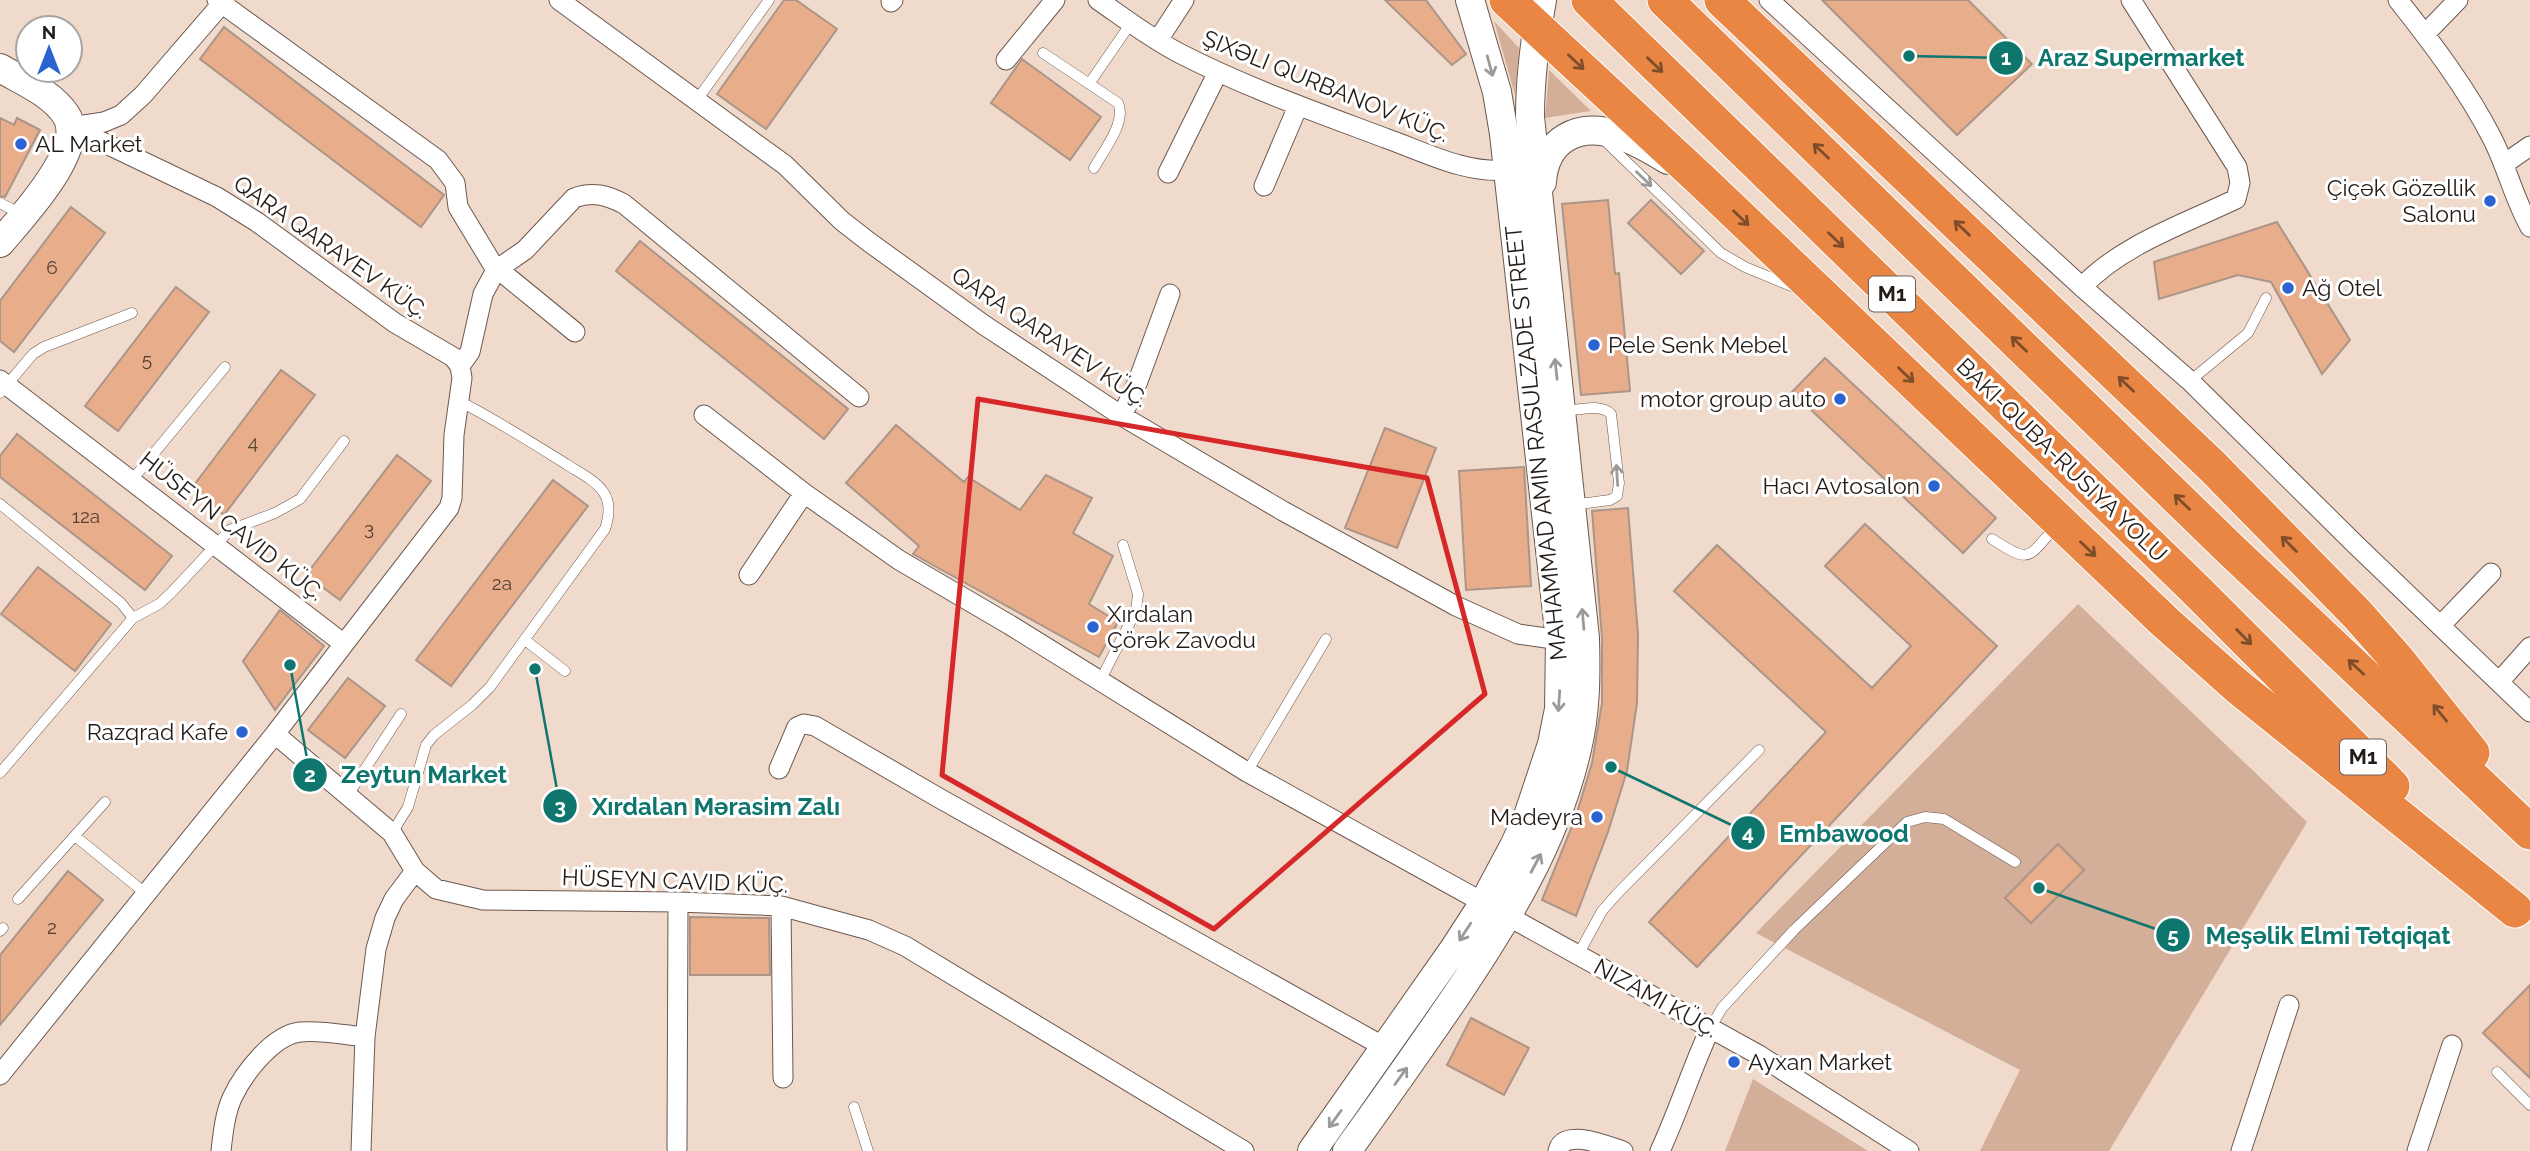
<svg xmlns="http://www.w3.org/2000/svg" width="2530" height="1151" font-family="Raleway,sans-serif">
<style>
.green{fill:#d3ae98}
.building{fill:#e8ae8b;stroke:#aa9588;stroke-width:2}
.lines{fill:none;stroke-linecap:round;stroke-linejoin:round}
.lane-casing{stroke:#6c594e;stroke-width:11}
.street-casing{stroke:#6c594e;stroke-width:21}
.secondary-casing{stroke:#6c594e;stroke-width:30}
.highway-casing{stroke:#fff;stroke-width:37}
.lane{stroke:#fff;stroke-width:10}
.street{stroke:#fff;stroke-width:19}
.secondary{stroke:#fff;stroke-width:28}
.highway{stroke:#ea8643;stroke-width:35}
.oneway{stroke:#7d4c2b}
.oneway2{stroke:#9c9997}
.marked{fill:none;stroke:#d62828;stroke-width:5;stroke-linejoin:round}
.poi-dot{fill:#2b64d2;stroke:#fff;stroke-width:2.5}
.labels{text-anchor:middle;stroke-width:6;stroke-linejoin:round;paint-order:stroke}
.number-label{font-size:19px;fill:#554034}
.shield{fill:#fff;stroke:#66605d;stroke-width:2}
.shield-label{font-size:21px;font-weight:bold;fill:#241c17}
.street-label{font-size:23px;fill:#241c17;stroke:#fff}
.poi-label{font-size:23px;fill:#241c17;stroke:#fff;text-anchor:start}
.leader{fill:none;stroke:#0f766e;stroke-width:2.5}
.callout-dot{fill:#0f766e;stroke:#fff;stroke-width:2.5}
.mark-label{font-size:21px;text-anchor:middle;font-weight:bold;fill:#fff}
.callout-label{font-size:24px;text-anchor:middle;font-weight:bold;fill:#0f766e;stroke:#fff;stroke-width:6;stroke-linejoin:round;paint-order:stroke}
</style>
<rect width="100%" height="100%" fill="#f0dacc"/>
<path class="green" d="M1494 21 1519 48 1515 95Z
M1549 70 1591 111 1545 118Z
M2078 604 2307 822 2109 1151H1980L2020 1070 1756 933Z
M1753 1079 1868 1151H1725Z"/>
<path class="building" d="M784 0H796L837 29 766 129 717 94Z
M1385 0H1426L1466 54 1452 65Z
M1822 0H1968L2032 64 1957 135Z
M224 27 444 195 421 227 200 59Z
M1022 59 1101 117 1070 160 991 103Z
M0 118 14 125 17 118 40 130 5 197 0 196Z
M1608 200 1615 274 1619 273 1630 391 1581 395 1562 204Z
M1651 200 1704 251 1681 274 1628 223Z
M71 207 105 233 14 352 0 341V301Z
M2277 222 2350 340 2322 374 2271 282 2238 275 2159 299 2154 262Z
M640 241 848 409 824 439 616 271Z
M176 287 209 312 118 431 85 406Z
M1825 358 1996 518 1963 553 1792 392Z
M281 370 315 395 224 515 191 489Z
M896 425 964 482 968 477 1020 510 1046 475 1092 498 1073 533 1113 556 1089 604 1118 622 1099 657 913 554 919 546 846 483Z
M1385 428 1436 448 1397 548 1345 528Z
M17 434 172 556 145 590 0 477V456Z
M397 455 431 481 340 600 306 575Z
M1524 467 1531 586 1466 590 1459 471Z
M553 480 588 506 451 686 416 660Z
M1628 508 1638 635 1637 703 1627 771 1608 832 1576 916 1542 900 1575 819 1592 763 1602 703V638L1592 511Z
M1865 524 1997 646 1697 967 1649 922 1826 732 1674 591 1717 545 1872 688 1911 646 1825 566Z
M38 567 111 624 75 671 1 614Z
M280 610 324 646 275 710 243 661Z
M348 678 385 706 345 758 308 730Z
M2058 844 2084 870 2031 923 2005 898Z
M68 871 103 900 0 1025V955Z
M690 917 769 918 770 975H690Z
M2530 985V1078L2483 1033Z
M1471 1018 1529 1048 1504 1095 1447 1065Z"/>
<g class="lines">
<g class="lane-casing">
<path id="lane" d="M1043 53 1118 103C1127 122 1103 151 1094 168
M1089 84 1131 23
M697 100 769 0
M1603 139 1721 253 1745 267 1796 288
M0 203 21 214
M2190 381 2248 333 2266 298
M0 393 33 354 44 347 132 313
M1565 411C1579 410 1601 403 1611 414L1619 483 1617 496 1610 500 1572 505
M132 480 225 367
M0 504 121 603 133 618
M1992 539C2032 565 2027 558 2057 525
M525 640 565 671
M1100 681 1136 611 1138 594 1123 545
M1247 772 1326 639
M0 773 133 618 159 604 171 593 230 530 275 513 300 499 344 441
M348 795 401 714
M392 833 408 807 426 745 434 735 472 705 490 687 605 529C609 517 611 504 604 493 596 480 578 472 566 464 531 442 496 420 459 401
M75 836 145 893
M18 899 105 802
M0 931 3 928
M1578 955 1602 911 1616 895 1759 750
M1711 1027 1722 1008 1794 930 1907 822 1925 817 1944 819 2015 862
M2497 1072 2530 1105
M854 1107 868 1151"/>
</g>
<g class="street-casing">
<path id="street" d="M217 0 438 160 455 183 458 207 496 270 504 274 575 332
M559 0 785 165 842 221 869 242 984 325 1122 416 1283 511 1456 606 1518 634 1560 640
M1098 0C1124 18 1150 38 1179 53 1245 87 1316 112 1385 138 1425 152 1465 174 1508 170
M1769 0 2082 287 2190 381 2357 546 2530 712
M2398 0C2432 43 2467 89 2492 138 2507 167 2514 199 2530 227
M891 2 893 0
M2425 34 2458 0
M1158 40 1184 0
M1006 60 1055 0
M71 127 217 197 257 222 395 323 453 357 460 366 462 378 454 435 452 498 449 508 344 644
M71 127 104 122 121 115 143 95 225 0
M2504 164 2530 146
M1168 173 1218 72
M1264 186 1298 106
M2082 287C2121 245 2184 224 2236 199L2240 183 2237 167 2131 0
M460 366 470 352 483 294 496 270 525 250 574 198C592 191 607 195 624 204L859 397
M0 380 344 644 275 734 0 1075
M704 415 804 493 899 560 1010 625 1247 772 1759 1055 1909 1151
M1122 416 1138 381 1170 294
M749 575 804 493
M2440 626 2491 573
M2499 682 2530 647
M275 734 392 833 415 871 436 889 483 900 678 902 781 906 869 930 905 946 1244 1151
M779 769 797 727 804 724 815 726 939 798 1386 1048
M781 906 783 1078
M677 1148 678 902
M221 1151C223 1133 225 1114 232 1098 243 1074 273 1035 300 1032 321 1030 345 1035 365 1037
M361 1151 365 1037 376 949 385 918 394 899 415 871
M1558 1151C1563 1127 1607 1146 1623 1151
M1660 1151C1679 1110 1692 1067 1711 1027
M2241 1151 2289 1005
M2417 1151 2452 1045"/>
</g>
<g class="secondary-casing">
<path id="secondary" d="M0 68C22 81 52 93 66 115 88 148 21 218 0 243
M1542 182C1545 139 1578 122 1618 135 1635 140 1652 150 1668 160
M1312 1151 1454 949 1483 904 1514 846 1528 816 1552 744 1559 709 1560 640 1504 134 1497 92 1470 0
M1347 1151C1383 1101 1419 1050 1454 999 1506 922 1556 841 1577 749 1586 712 1586 675 1585 638L1530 117C1530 77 1535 39 1542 0"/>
</g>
<g class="highway-casing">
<path id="highway" d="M1507 0 1699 178 2165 622 2237 686 2515 910
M1589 0 2195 589 2392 786
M1665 0 2231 550 2530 832
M1722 0 2212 466 2357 614 2395 657 2472 753"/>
</g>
<use href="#lane" class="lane"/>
<use href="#street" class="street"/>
<use href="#secondary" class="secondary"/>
<use href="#highway" class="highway"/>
</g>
<defs><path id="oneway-shaft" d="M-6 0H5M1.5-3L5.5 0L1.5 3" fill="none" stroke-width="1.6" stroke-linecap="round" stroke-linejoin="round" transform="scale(1.75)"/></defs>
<g class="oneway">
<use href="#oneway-shaft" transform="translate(1576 62) rotate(43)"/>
<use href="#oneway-shaft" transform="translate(1655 65) rotate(44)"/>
<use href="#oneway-shaft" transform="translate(1821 151) rotate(-136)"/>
<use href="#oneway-shaft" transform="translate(1741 218) rotate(44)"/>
<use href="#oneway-shaft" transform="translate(1962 228) rotate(-136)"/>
<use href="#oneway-shaft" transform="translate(1836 240) rotate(44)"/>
<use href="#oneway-shaft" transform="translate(2019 344) rotate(-136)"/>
<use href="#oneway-shaft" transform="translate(1906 375) rotate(44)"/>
<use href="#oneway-shaft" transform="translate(2126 384) rotate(-136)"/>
<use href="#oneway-shaft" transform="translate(2182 502) rotate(-136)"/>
<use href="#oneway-shaft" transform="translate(2289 544) rotate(-135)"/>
<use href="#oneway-shaft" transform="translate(2088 549) rotate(44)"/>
<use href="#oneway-shaft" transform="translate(2244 637) rotate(45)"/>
<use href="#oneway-shaft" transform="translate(2356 667) rotate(-137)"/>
<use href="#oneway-shaft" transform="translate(2440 713) rotate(-129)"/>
</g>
<g class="oneway2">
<use href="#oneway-shaft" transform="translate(1490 66) rotate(75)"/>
<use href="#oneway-shaft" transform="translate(1644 179) rotate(44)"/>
<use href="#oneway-shaft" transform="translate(1556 369) rotate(-96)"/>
<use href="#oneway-shaft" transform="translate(1617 475) rotate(-94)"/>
<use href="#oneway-shaft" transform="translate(1583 619) rotate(-95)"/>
<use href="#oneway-shaft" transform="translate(1559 701) rotate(94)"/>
<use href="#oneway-shaft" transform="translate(1536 863) rotate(-62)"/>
<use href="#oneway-shaft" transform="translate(1465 932) rotate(123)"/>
<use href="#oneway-shaft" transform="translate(1401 1076) rotate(-54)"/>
<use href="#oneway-shaft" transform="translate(1335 1119) rotate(126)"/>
</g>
<path class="marked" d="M978 399 1427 478 1485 694 1214 929 942 775Z"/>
<g class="poi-dot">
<circle cx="21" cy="144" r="7"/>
<circle cx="2490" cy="201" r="7"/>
<circle cx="2288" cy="288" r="7"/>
<circle cx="1594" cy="345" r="7"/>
<circle cx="1840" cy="399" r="7"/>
<circle cx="1934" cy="486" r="7"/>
<circle cx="1093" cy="627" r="7"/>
<circle cx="242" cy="732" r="7"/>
<circle cx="1597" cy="817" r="7"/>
<circle cx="1734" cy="1062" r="7"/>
</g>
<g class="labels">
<g class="number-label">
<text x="52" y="274">6</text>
<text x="147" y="366">5</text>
<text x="253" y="449">4</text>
<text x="86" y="523">12a</text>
<text x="369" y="535">3</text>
<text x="502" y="590">2a</text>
<text x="52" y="934">2</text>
</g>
<g class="shield">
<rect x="1869" y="276.5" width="46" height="35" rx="5"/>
<rect x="2340" y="739.5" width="46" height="35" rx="5"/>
</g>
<g class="shield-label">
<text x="1892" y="301">M1</text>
<text x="2363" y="764">M1</text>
</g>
<g class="street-label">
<text transform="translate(1326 86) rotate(22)" y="8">ŞIXƏLI QURBANOV KÜÇ.</text>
<text transform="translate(331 247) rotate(35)" y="8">QARA QARAYEV KÜÇ.</text>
<text transform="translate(1050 337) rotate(34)" y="8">QARA QARAYEV KÜÇ.</text>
<text transform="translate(1536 443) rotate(-96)" y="8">MAHAMMAD AMIN RASULZADE STREET</text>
<text transform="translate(2062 460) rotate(44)" y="8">BAKI-QUBA-RUSIYA YOLU</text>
<text transform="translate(232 526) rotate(38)" y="8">HÜSEYN CAVID KÜÇ.</text>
<text transform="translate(675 881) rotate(2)" y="8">HÜSEYN CAVID KÜÇ.</text>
<text transform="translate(1656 998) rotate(29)" y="8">NIZAMI KÜÇ.</text>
</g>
<g class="poi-label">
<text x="35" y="152">AL Market</text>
<text x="2476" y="196" text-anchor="end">Çiçək Gözəllik<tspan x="2476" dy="26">Salonu</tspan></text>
<text x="2302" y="296">Ağ Otel</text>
<text x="1608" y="353">Pele Senk Mebel</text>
<text x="1826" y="407" text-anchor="end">motor group auto</text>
<text x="1920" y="494" text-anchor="end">Hacı Avtosalon</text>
<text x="1107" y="622">Xırdalan<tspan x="1107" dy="26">Çörək Zavodu</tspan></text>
<text x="228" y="740" text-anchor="end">Razqrad Kafe</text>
<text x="1583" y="825" text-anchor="end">Madeyra</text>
<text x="1748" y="1070">Ayxan Market</text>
</g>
</g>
<path class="leader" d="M1909 56L2006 58M290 665L310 775M535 669L560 806M1611 767L1748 833M2039 888L2173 935"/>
<g class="callout-dot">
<circle cx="1909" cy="56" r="7"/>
<circle cx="290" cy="665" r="7"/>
<circle cx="535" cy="669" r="7"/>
<circle cx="1611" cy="767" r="7"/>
<circle cx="2039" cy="888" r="7"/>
<circle cx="2006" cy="58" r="18"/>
<circle cx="310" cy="775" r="18"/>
<circle cx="560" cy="806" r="18"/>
<circle cx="1748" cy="833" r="18"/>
<circle cx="2173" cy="935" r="18"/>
</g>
<g class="mark-label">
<text x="2006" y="65">1</text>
<text x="310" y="782">2</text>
<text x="560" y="814">3</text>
<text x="1748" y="840">4</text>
<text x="2173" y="943">5</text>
</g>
<g class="callout-label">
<text x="2141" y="66">Araz Supermarket</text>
<text x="424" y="783">Zeytun Market</text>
<text x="716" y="815">Xırdalan Mərasim Zalı</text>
<text x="1844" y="842">Embawood</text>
<text x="2328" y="944">Meşəlik Elmi Tətqiqat</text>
</g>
<g transform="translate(49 49)"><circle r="33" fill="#ffffff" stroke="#a7a4a2" stroke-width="2"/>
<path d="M0-5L12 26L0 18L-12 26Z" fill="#2b64d2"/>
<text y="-10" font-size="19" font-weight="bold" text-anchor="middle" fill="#241c17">N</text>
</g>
</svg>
